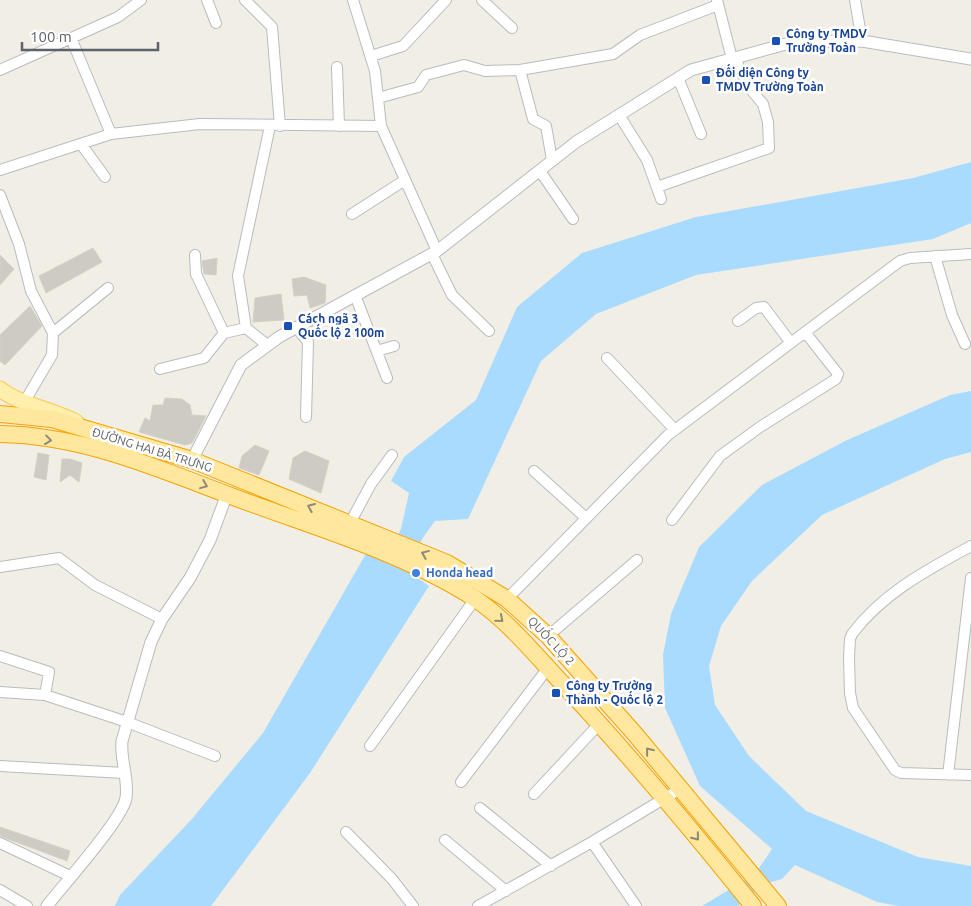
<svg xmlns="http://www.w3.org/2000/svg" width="971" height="906" font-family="Ubuntu,sans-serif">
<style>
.water{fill:#a8dbff}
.building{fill:#cecbc4;stroke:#d7d0c3}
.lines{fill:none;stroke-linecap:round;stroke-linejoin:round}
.minor-casing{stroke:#b8bcc0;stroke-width:12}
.tertiary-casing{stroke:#b8bcc0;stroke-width:13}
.primary-casing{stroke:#ffc951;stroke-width:17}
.trunk-casing{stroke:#f7a200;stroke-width:18}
.minor{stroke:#fff;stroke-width:10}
.tertiary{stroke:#fff;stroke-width:11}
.primary{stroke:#ffefad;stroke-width:15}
.trunk{stroke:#ffe79e;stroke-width:16}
.oneway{stroke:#8e8a78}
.transit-dot{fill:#1a4fb4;stroke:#fff;stroke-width:2}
.shop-dot{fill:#3f7fe0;stroke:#fff;stroke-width:2}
.labels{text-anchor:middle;stroke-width:5;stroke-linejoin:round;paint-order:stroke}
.transit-label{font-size:12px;font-weight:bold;fill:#164399;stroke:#fff;text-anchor:start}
.street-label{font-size:12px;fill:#5d6268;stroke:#fff}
.shop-label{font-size:12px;font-weight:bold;fill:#366cbe;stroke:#fff;text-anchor:start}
</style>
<rect width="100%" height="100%" fill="#f1eee6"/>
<path class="water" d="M971 162V223L933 239 696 275 596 314 541 361 468 519 435 521 422 539 409 572 429 586 310 773 211 906H115L120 895 191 820 263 733 367 552 386 560 401 529 409 493 391 481 404 457 476 400 517 307 582 253 696 217 913 178Z
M971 391V452L945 459 822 515 752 581 721 626 709 666 715 705 749 756 806 811 918 857 971 866V906H898L877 902 795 865 782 879 764 884 738 906H702L755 874 772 849 700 786 665 708 663 655 671 614 699 547 762 485 845 441 950 395Z"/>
<path class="building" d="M93 248 102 262 46 293 39 276Z
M0 255 14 269 0 285Z
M217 258 216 275 204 274 202 261Z
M304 277 326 285 325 303 310 308 307 295 294 296 292 279Z
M281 294 284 320 253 322 255 298Z
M30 306 42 326 5 365 0 361V335Z
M165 398 182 399 190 405 192 415 206 416 192 443 185 445 139 432 145 418 150 421 153 405H163Z
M255 445 269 451 259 475 239 468 242 456Z
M305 451 329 461 321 493 289 479 293 458Z
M38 453 49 455 46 480 34 477Z
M62 459H70L82 463 79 482 70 475 60 482Z
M0 827 70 851 67 861 0 836Z"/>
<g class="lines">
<g class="minor-casing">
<path id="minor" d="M207 0 216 23
M245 0 272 27 280 126
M353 0 375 71 381 126 437 251
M482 0 512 28
M717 0 732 59
M855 0 862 41
M71 38 111 134
M371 56 403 46 446 0
M337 67 339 126
M0 70 118 17 141 0
M520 70 533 119 546 126 552 160
M678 78 701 134
M378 98 418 87 426 75 464 65 485 71 520 70 613 54 640 35 718 5
M619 115 647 160 661 199
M81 144 105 177
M0 170 111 134 200 124 381 126
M540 171 573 219
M657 187 769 148 768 122 763 104 748 86 735 58
M0 195 19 244 31 291 53 333 52 355 25 401
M352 214 405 180
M432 254 452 295 489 331
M195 255 196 274 224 333
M935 256 952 315 965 344
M355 295 387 378
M738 321 756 308 764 307 791 343
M296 327 308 342 306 417
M53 333 108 288
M267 345 246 328 238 276 270 126
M377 351 394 346
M607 358 675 430
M160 369 204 358 224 333 246 328
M534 471 586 518
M672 520 720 456 760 427 836 379 838 374 805 332
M350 523 371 484 392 455
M971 546C927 570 883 593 852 634L850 639 849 658 850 693 853 708 895 770 901 773 971 775
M0 567 59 558 95 585 162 619
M507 599 668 435 900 261 910 258 971 254
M548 636 637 560
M0 656 49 672 45 695
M0 692 45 695 127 722 215 756
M370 746 475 599
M0 766 124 773
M948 775 971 578
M461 782 548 668
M534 794 600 723
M480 808 551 866
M346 832 392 879 413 906
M445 840 506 891
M592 842 636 906
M0 843 70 876
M0 890 27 906
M478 906 592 842 680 789"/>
</g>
<g class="tertiary-casing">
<path id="tertiary" d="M192 460 241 365 279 337 437 251 576 142 691 70 793 42 862 41 971 59
M47 906C64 884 122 820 126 798 129 779 120 760 122 741L151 642 162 619 190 578 210 540 227 494"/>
</g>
<g class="primary-casing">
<path id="primary" d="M0 389C18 404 53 410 76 422"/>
</g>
<g class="trunk-casing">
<path id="trunk" d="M0 414 52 419 192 460 447 563 507 599 548 636 635 734 778 906
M0 434C81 435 157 468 231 496 310 526 403 552 474 598 507 620 533 652 560 681 628 753 691 829 753 906"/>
</g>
<use href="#minor" class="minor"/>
<use href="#tertiary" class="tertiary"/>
<use href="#primary" class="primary"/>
<use href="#trunk" class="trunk"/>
</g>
<defs><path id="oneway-chevron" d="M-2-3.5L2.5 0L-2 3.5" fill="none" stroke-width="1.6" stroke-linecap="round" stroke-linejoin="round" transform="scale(1.25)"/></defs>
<g class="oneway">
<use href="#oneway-chevron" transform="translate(48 440) rotate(7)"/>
<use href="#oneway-chevron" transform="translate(204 485) rotate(22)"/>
<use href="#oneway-chevron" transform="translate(311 507) rotate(-157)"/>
<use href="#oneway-chevron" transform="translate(425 554) rotate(-158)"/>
<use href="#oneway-chevron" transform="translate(500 619) rotate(40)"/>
<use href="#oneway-chevron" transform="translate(649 751) rotate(-129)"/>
<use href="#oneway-chevron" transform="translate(696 837) rotate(51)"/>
</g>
<g class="transit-dot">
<rect x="771" y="36" width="10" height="10" rx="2.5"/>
<rect x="701" y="75" width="10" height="10" rx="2.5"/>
<rect x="283" y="321" width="10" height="10" rx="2.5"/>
<rect x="551" y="688" width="10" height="10" rx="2.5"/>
</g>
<circle class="shop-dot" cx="416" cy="573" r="5"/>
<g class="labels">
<g class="transit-label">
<text x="786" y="38">Công ty TMDV<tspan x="786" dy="14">Trường Toàn</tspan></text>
<text x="716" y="77">Đối diện Công ty<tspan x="716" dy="14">TMDV Trường Toàn</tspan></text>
<text x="298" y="323">Cách ngã 3<tspan x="298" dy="14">Quốc lộ 2 100m</tspan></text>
<text x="566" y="690">Công ty Trường<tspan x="566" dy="14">Thành - Quốc lộ 2</tspan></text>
</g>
<g class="street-label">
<text transform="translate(152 450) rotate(17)" y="4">ĐƯỜNG HAI BÀ TRƯNG</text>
<text transform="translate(551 641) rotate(47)" y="4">QUỐC LỘ 2</text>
</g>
<g class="shop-label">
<text x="426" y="577">Honda head</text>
</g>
</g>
<path d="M22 42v8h136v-8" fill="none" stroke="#5d6268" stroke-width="2.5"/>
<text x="30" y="42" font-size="15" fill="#5d6268" stroke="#ffffff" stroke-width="4" paint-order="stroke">100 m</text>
</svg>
